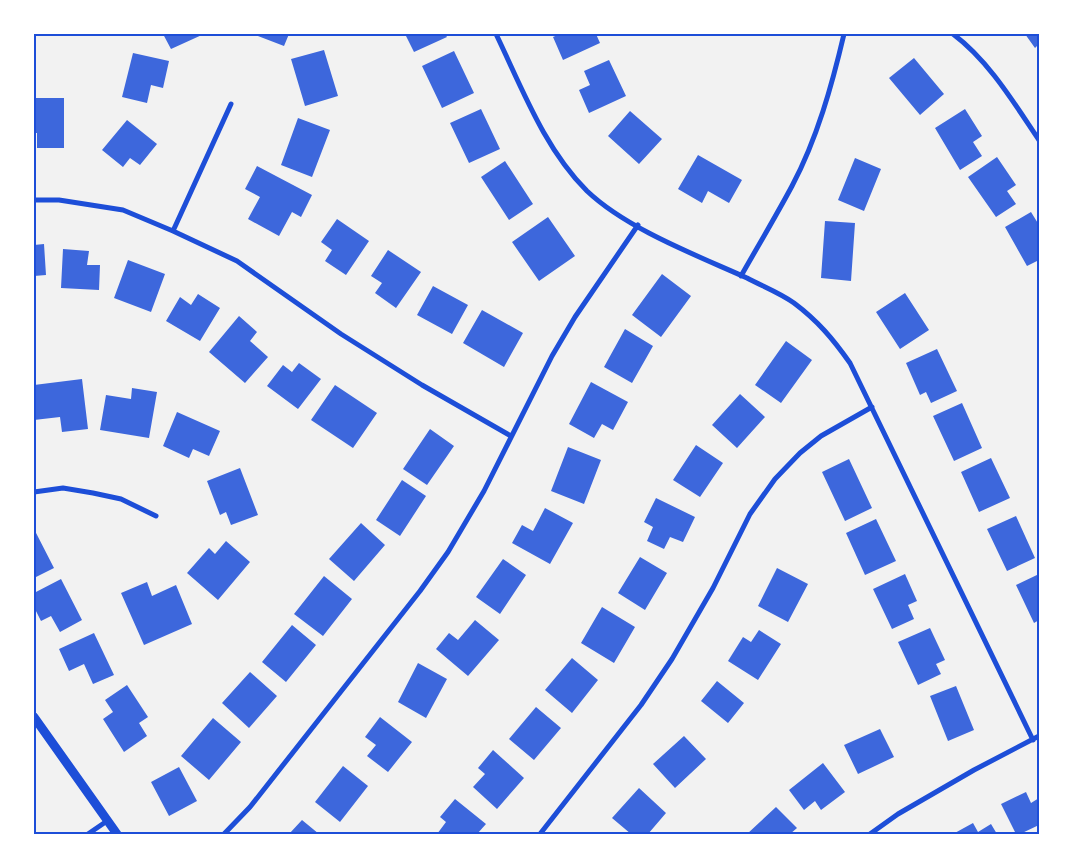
<svg xmlns="http://www.w3.org/2000/svg" width="1073" height="868" font-family="Raleway,sans-serif">
<style>
.building{fill:#3d67dc}
.lines{fill:none;stroke-linecap:round;stroke-linejoin:round}
.minor{stroke:#1d4ed8;stroke-width:5}
.tertiary{stroke:#1d4ed8;stroke-width:9}
.neatline{fill:none;stroke:#1d4ed8;stroke-width:2}
</style>
<rect width="100%" height="100%" fill="#f2f2f2"/>
<path class="building" d="M163 34H204L171 49Z
M253 34H289L284 46Z
M405 34H445L447 37 414 52Z
M560 34H596L600 43 563 60 553 37Z
M1025 34H1039V44L1035 48Z
M324 50 338 96 305 106 291 59Z
M454 51 474 93 442 108 422 66Z
M133 53 169 61 163 88 151 85 147 103 122 97Z
M914 58 944 94 920 115 889 78Z
M609 60 626 96 589 113 579 90 590 85 584 71Z
M34 98H64V148H37V133H34Z
M481 109 500 149 469 163 450 123Z
M965 109 982 136 973 142 982 156 960 170 935 128Z
M630 111 662 139 639 164 608 136Z
M298 118 330 130 312 177 281 165Z
M127 120 157 144 140 165 130 158 123 167 102 150Z
M698 155 742 180 729 203 708 191 702 203 678 189Z
M997 157 1016 185 1007 191 1016 204 996 217 968 177Z
M855 158 881 169 864 211 838 200Z
M505 161 533 204 509 220 481 177Z
M257 166 312 195 301 217 292 212 279 236 248 219 260 197 245 189Z
M1031 212 1039 225V260L1027 266 1005 227Z
M548 217 575 256 539 281 512 242Z
M337 219 369 241 346 275 325 261 332 250 321 242Z
M825 221 855 223 851 281 821 278Z
M44 244 46 275 34 276V245Z
M63 249 89 251 87 265H100L99 290 61 288Z
M388 250 421 272 396 308 375 293 382 283 371 276Z
M128 260 165 274 151 312 114 298Z
M662 274 691 296 661 337 632 315Z
M433 286 468 305 452 334 417 315Z
M905 293 929 330 900 349 876 312Z
M198 294 220 308 200 341 166 321 180 297 191 305Z
M482 310 523 333 504 367 463 343Z
M239 316 257 332 250 341 268 357 245 383 209 352Z
M625 329 653 346 632 383 604 367Z
M786 341 812 360 781 403 755 385Z
M937 349 957 391 931 403 926 392 920 395 906 363Z
M299 363 321 379 298 409 267 386 283 365 292 372Z
M82 379 88 429 62 432 60 417 34 420V385Z
M591 382 628 402 613 430 602 424 594 438 569 424Z
M335 385 377 413 353 448 311 420Z
M132 388 157 392 149 438 100 430 106 395 131 399Z
M740 394 765 417 737 448 712 425Z
M962 403 982 448 954 461 933 416Z
M177 412 220 431 209 456 193 449 189 458 163 446Z
M430 429 454 446 427 485 403 469Z
M696 445 723 463 700 497 673 480Z
M568 447 601 460 584 504 551 491Z
M991 458 1010 498 979 512 961 472Z
M849 459 872 508 845 521 822 472Z
M240 468 258 515 231 525 226 512 220 515 207 481Z
M402 480 426 496 400 536 376 520Z
M656 498 695 517 683 542 670 537 664 549 647 541 653 527 644 522Z
M545 508 573 523 550 564 512 543 522 525 533 531Z
M1016 516 1035 558 1007 571 987 529Z
M876 519 896 561 865 575 846 533Z
M361 523 385 545 354 581 329 559Z
M34 529 54 568 34 578Z
M226 541 250 562 218 600 187 573 209 548 215 554Z
M640 557 667 573 645 610 618 593Z
M503 559 526 575 500 614 476 597Z
M777 568 808 584 788 622 758 606Z
M905 574 917 601 908 605 914 619 892 629 873 589Z
M1039 574V620L1034 623 1016 585Z
M324 576 352 599 323 636 294 614Z
M61 579 82 620 60 632 51 616 41 621 34 607V593Z
M147 582 152 596 176 585 192 624 144 645 121 593Z
M602 607 635 627 614 663 581 643Z
M475 620 499 640 468 676 436 649 449 633 458 640Z
M292 625 316 645 286 682 262 662Z
M930 628 945 660 936 664 941 674 918 685 898 642Z
M759 630 781 644 758 680 728 661 743 637 751 642Z
M94 633 114 675 93 684 84 664 69 671 59 649Z
M572 658 598 680 572 713 545 690Z
M418 663 447 679 426 718 398 702Z
M250 672 277 696 249 728 222 703Z
M717 681 744 703 728 723 701 701Z
M127 685 148 717 139 723 147 736 124 752 103 719 113 712 105 700Z
M956 686 974 730 948 741 930 696Z
M536 707 561 728 534 760 509 739Z
M380 717 412 742 388 772 367 756 376 745 365 737Z
M213 718 241 742 209 780 181 756Z
M880 729 894 757 858 774 844 745Z
M684 736 706 759 675 788 653 764Z
M493 750 524 778 497 809 473 787 485 774 478 768Z
M823 763 845 792 821 810 815 801 804 810 789 790Z
M343 766 368 786 340 822 315 802Z
M179 767 197 801 169 816 151 782Z
M639 788 666 813 648 834H631L612 818Z
M1026 792 1031 803 1039 798V825L1020 834H1016L1001 804Z
M455 799 486 824 477 834H437L446 822 440 817Z
M776 807 797 828 790 834H747Z
M302 820 319 834H289Z
M973 823 978 832 991 824 997 834H953Z"/>
<g class="lines">
<path class="minor" d="M496 34C522 88 544 148 587 191 627 229 696 255 747 278 762 286 780 293 794 303 818 321 833 339 850 363L1033 740
M953 34C989 61 1014 103 1039 140
M34 200H59L123 210 173 231 237 261 341 334 422 385 511 436
M173 231 231 104
M741 276C758 246 776 216 792 186 817 139 832 85 844 34
M34 492 63 488 93 493 121 499 156 516
M88 834 107 821
M224 834 250 807 420 591 448 552 484 491 552 356 575 317 638 225
M540 834 641 705 672 659 713 588 750 514 775 479 800 453 821 436 872 407
M870 834 898 814 974 770 1039 736"/>
<path class="tertiary" d="M34 717 117 834"/>
</g>
<rect width="1073" height="868" fill="none" stroke="#ffffff" stroke-width="70"/>
<rect x="35" y="35" width="1003" height="798" class="neatline"/>
</svg>
